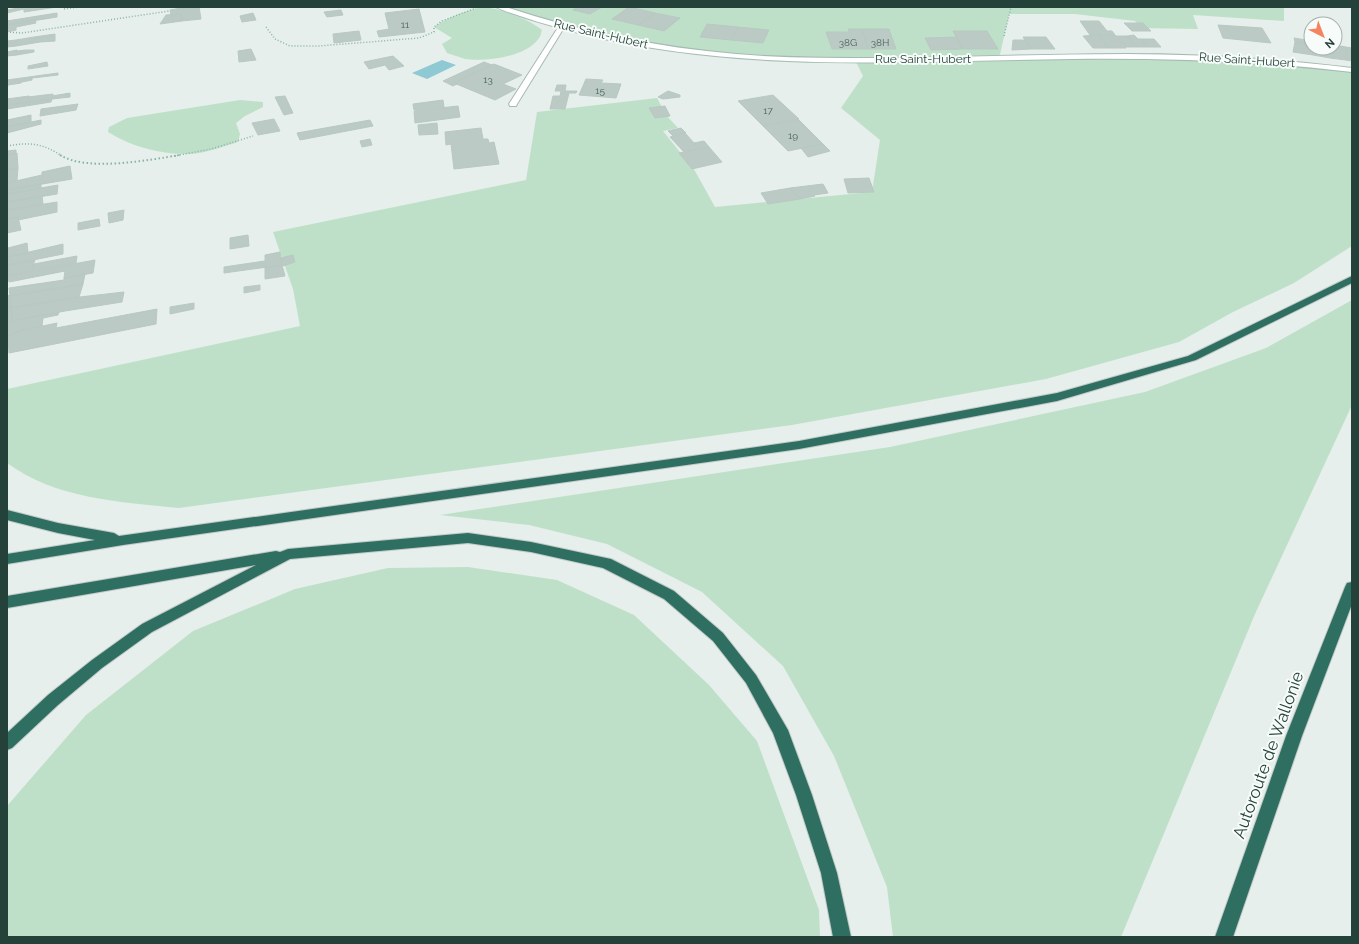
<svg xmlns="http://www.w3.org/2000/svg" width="1359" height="944" font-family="Raleway,sans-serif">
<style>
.green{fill:#bfe0c8}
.water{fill:#8ec9d4}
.building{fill:#bbcac4;stroke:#b8c9c2}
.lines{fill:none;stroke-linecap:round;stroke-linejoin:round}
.lane-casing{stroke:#a8b8b2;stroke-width:2}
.secondary-casing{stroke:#a4bbb3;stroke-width:2}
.highway-casing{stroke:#c2cac8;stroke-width:2}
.path-far1{stroke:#86b3a5;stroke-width:1.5;stroke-dasharray:1 2;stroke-linecap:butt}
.path{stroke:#86b3a5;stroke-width:2;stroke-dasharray:1.5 2.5;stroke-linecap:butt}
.lane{fill:#fff;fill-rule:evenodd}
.secondary{fill:#fff;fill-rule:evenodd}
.highway{fill:#2f6f62;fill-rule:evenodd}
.labels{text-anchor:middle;stroke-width:4;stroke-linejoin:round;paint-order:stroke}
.far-number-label{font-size:10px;fill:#4a645c}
.far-street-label{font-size:12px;fill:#24423a;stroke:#f7fbf9}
.near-street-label{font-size:17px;fill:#24423a;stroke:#f7fbf9}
</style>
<rect width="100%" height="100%" fill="#e6efeb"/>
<path class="green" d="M483 7C503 9 526 18 542 30 541 32 541 36 539 38 527 57 485 62 465 59 459 57 453 55 447 53L442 44 452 38 434 27C448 17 467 10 483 7Z
M499 7H1284V21L1193 15 1198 29 1140 28 1135 21 1075 14H1009L999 59 1181 57 1352 70V246L1294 283 1233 312 1179 342 1046 379 792 425 179 508C120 502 56 499 7 463V389L300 326 293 289 273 232 526 180 537 112 657 98 666 115 678 128 663 131 695 171 715 207 872 192 880 140 841 108 863 76 855 60 716 54 577 31Z
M240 100 263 102V107L245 116 236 123 240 134 238 142C222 147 206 153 190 154 162 155 132 147 108 132L109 127 127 118Z
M1352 300V405L1255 614 1121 937H893L887 887 834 756 783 666 702 592 607 544 529 525 440 515 890 447 1145 392 1266 348Z
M468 567 557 580 634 615 709 685 757 741 819 910 820 937H7V806L86 715 193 631 295 589 388 568Z"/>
<path class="water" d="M442 60 456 65 427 79 412 73Z"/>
<path class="building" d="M23 7H57L24 12V9L7 13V10Z
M187 7H199L201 19 182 21 181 14 171 15 170 10Z
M578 7H602L590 14 573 10Z
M629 7 655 13 638 25 612 19Z
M419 9 425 32 379 37 377 31 389 29 385 13Z
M341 10 343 15 327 17 324 12Z
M57 13V17L7 25V21Z
M253 13 256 20 242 22 240 16Z
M655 13 680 18 664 31 638 25Z
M181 14 182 21 160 24 166 15Z
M35 20 36 23 16 27V30L7 32V25Z
M1080 21H1099L1107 31H1112L1115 35H1090Z
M1124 23H1143L1151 31H1132Z
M707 24 738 27 731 40 700 37Z
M1218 25 1262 28 1271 43 1223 38Z
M738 27 769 30 763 43 731 40Z
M848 29H862L868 49H832L826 32H849Z
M862 29H889L896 49H868Z
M359 31 361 40 334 43 333 34Z
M953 31H987L998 49H963Z
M55 34V41L40 42V38L34 39V37Z
M1099 35 1109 48H1093L1083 36Z
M1099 35H1115L1126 48H1109Z
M1134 35 1138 39H1141L1147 47H1136L1127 36Z
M1116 36H1127L1136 47H1126Z
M34 37V39L40 38V42L16 46V40Z
M957 37 963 49 931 50 925 38Z
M1023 37H1046L1055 49H1031Z
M1294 38 1306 40V44L1295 42Z
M1141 39H1154L1161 47H1147Z
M16 40V46L7 47V41Z
M1013 40H1025L1031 49 1012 50Z
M1295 42 1311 44 1313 55 1293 52Z
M1335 45 1346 47V60L1330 58V48H1335Z
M1346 47 1352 48V61L1346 60Z
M1312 48H1330V58L1313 55Z
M251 49 256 60 239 62 238 51Z
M17 50V55L7 56V52Z
M26 50H34V52L17 55V51Z
M393 56 404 66 389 70 385 65 369 69 364 62Z
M47 62 48 66 28 69V66Z
M484 62 492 65 454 83 457 84 453 86 443 81Z
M494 64 522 75 503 84 516 89 495 100 454 83Z
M58 73V75L32 78V80L22 82 21 83 8 85 7 89V80Z
M586 79 603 80 601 83 621 84 616 98 579 95Z
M557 85H566L565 91H577L576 93H569L565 109H550L553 96H560L561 91H555Z
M668 91 680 95V97L663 99 658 97Z
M70 93V97L52 99V96Z
M53 94 52 99 27 102 28 97Z
M773 95 799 119 763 126 738 101Z
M29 96 27 102 7 105V99Z
M285 96 293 113 284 115 275 97Z
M52 99 51 102 7 109V105Z
M443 100 444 107 414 110 413 104Z
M78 104 76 110 40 116 41 109Z
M458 106 460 117 415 123 414 111Z
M665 106 670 116 655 118 649 108Z
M31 115V122L7 127V120Z
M274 119 280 131 258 135 252 123Z
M798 119 823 144 788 151 763 126Z
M41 120V124L7 133V127Z
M370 120 373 126 300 140 297 133Z
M437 123 438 134 419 135 418 125Z
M481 128 483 139H488L489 143 494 142 499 164 454 169 451 144 446 145 445 132Z
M681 128 686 133 673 136 668 131Z
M685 133 694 143 699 149 684 152 670 137Z
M370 139 372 145 362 147 360 141Z
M704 141 709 147 699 149 694 143Z
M823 144 830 151 808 157 801 148Z
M709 147 722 162 692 169 679 153Z
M16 150V153L7 155V151Z
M17 153 18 168 7 170V155Z
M70 166 72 179 7 190V183L42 175V172Z
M18 168 17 180 7 183V170Z
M869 178 874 192 848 193 844 179Z
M41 184V188L7 194V190Z
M823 184 828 193 814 195 815 196 800 199 790 188Z
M58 185 57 194 7 202V194Z
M790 188 800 199 768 204 761 193Z
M42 196 43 204 7 210V202Z
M57 202V212L18 220V217L7 219V210Z
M124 210 123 220 109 223 108 213Z
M18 217 21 230 7 233V219Z
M99 219 100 226 78 230V223Z
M248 235 249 246 230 249V238Z
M27 243 28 253 8 257V248Z
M63 244V254L8 265V257Z
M280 252 282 265 224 273V267L265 261V255Z
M293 255 295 262 283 266 281 258Z
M77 256 76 263 31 271 34 264Z
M35 260 31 271 8 276V265Z
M95 260 93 273 64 278 65 271 9 282 8 276Z
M282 265 285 276 265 279V267Z
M85 274 83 284 10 296 9 288 64 280V278Z
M83 284 79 297 11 308 10 296Z
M260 285V290L244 293V287Z
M124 292 122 302 65 311 12 321 11 308 62 299Z
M10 295 11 306 7 307V296Z
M194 303V309L170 314V307Z
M11 306 12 321 7 322V307Z
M157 309 156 324 9 353 8 337H7L19 331 57 323 56 328Z
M59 312 58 315 43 318 42 326 19 331 7 337V322Z"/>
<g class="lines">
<g class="lane-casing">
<path id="lane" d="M562 24 565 26 517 104 516 106H510L509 104 559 26Z"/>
</g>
<g class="secondary-casing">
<path id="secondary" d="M496 7H506C581 32 657 47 736 54 781 58 827 58 873 58 957 58 1041 54 1126 54 1201 54 1277 59 1352 68V72C1258 61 1165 58 1071 59 910 61 748 73 591 36 567 30 543 24 520 16 512 13 503 11 496 7Z"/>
</g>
<g class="highway-casing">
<path id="highway" d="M1352 276V283L1196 360 1057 401 799 449 123 545 7 564V554L95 540 58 533 7 520V510L58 523 114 533 119 536 799 441 1057 393 1188 356Z
M468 533 531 542 611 559 674 591 723 633 756 675 788 730 812 795 837 873 851 937H833L821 873 796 795 773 733 746 683 713 641 664 599 603 568 531 552 468 543 290 559 152 632 102 668 58 705 12 748 7 750V733L48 695 92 660 142 624 256 565 7 608V596L276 551 280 552 288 549Z
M1352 582V604L1302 736 1233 937H1215L1286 736 1345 587 1347 583Z"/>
</g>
<path class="path-far1" d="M64 9 79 7
M266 27 275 39 290 46H319L419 38 434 32V27L442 21 476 8
M7 32 22 33 169 11
M1004 36 1011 7
M7 146C30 142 42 143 62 156
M174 156 211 149 253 136"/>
<path class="path" d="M60 155C87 172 149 160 180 155"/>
<use href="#lane" class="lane"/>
<use href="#secondary" class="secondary"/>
<use href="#highway" class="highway"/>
</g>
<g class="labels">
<g class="far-number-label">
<text x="405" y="28">11</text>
<text x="848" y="46">38G</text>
<text x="880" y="46">38H</text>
<text x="488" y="83">13</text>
<text x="600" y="94">15</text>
<text x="768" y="114">17</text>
<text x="793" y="139">19</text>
</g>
<g class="far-street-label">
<text transform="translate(601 34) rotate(13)" y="4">Rue Saint-Hubert</text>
<text x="923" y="63">Rue Saint-Hubert</text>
<text transform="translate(1247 60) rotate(4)" y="4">Rue Saint-Hubert</text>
</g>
<g class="near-street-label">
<text transform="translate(1268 755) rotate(-70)" y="6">Autoroute de Wallonie</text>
</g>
</g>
<rect width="1359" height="944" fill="none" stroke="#24423a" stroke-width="16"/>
<g transform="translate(1323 36) rotate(138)"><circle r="19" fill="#f7fbf9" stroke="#a3b1ad"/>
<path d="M0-3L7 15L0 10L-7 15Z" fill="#f4845f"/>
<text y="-6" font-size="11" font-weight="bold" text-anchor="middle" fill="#24423a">N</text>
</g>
</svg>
